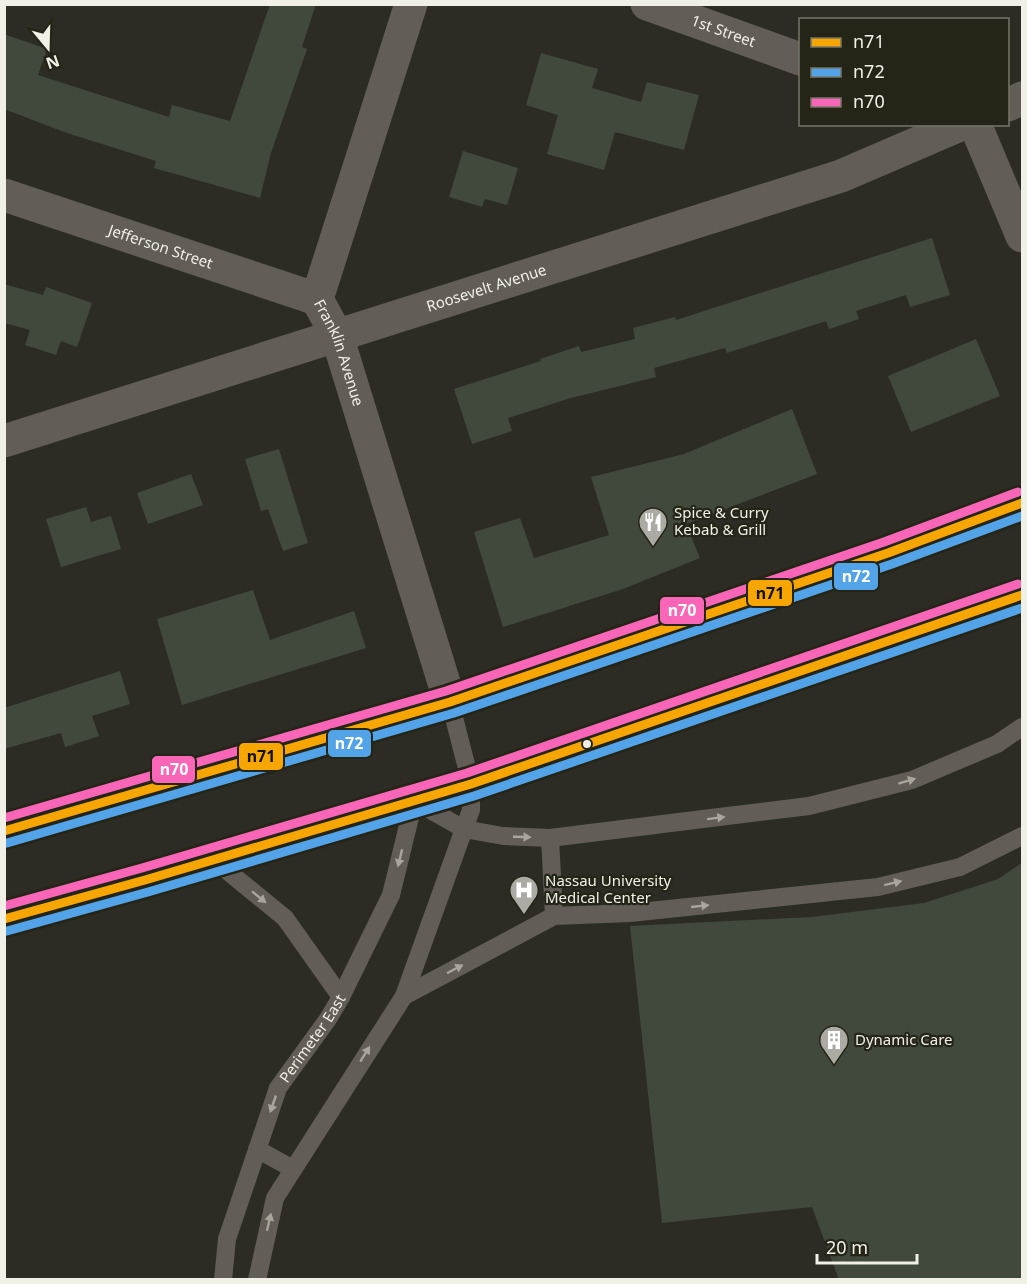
<svg xmlns="http://www.w3.org/2000/svg" width="1027" height="1284" font-family="'Noto Sans',sans-serif">
<style>
.building{fill:#41493d}
.lines{fill:none;stroke-linecap:round;stroke-linejoin:round}
.service{stroke:#625d56;stroke-width:18}
.minor{stroke:#625d56;stroke-width:33}
.primary{stroke:#6b645b;stroke-width:33}
.bus-1-casing{stroke:#252517;stroke-width:14}
.bus-2-casing{stroke:#252517;stroke-width:14}
.bus-3-casing{stroke:#252517;stroke-width:14}
.bus-1{stroke:#f7a600;stroke-width:9}
.bus-2{stroke:#53a3e8;stroke-width:9}
.bus-3{stroke:#fa66b7;stroke-width:9}
.oneway{fill:#a9a69e}
.bus-dot{fill:#f0f0e7;stroke:#252517;stroke-width:2}
.labels{text-anchor:middle;stroke-width:4.5;stroke-linejoin:round;paint-order:stroke}
.street-label{font-size:15px;fill:#f0f0e7;stroke:#252517}
.poi-label{font-size:15px;fill:#f0f0e7;stroke:#252517;text-anchor:start}
.line-badge{stroke:#252517;stroke-width:2}
.badge-label{font-size:16px;text-anchor:middle;font-weight:bold;fill:#fff}
.pale-badge-label{font-size:16px;text-anchor:middle;font-weight:bold;fill:#111}
</style>
<rect width="100%" height="100%" fill="#2c2c24"/>
<path class="building" d="M270 4H316L302 47 307 49 271 153 260 198 154 168 156 161 64 132 4 109V34L47 49 38 75 169 117 172 105 230 121Z
M541 53 598 69 592 88 641 102 647 82 699 95 684 150 615 132 604 170 547 154 558 115 526 105Z
M463 151 518 168 507 205 485 199 482 207 449 197Z
M932 238 950 295 910 307 906 295 856 311 859 319 829 329 826 321 727 353 725 348 654 368 656 377 571 398 508 418 512 431 472 444 454 389 541 361 540 359 579 346 581 352 635 339 633 328 675 317 676 320Z
M4 284 43 295 46 287 92 303 77 347 61 341 56 355 25 345 30 330 4 323Z
M976 339 1000 396 911 432 888 376Z
M792 409 817 474 686 524 700 558 623 589 503 627 474 532 520 518 534 558 609 535 591 477 684 454Z
M279 449 308 543 283 551 268 509 261 511 245 459Z
M191 474 203 505 148 524 137 493Z
M86 507 91 522 111 516 121 549 61 567 46 519Z
M253 590 270 640 354 611 366 648 182 705 157 619Z
M120 671 130 704 92 716 99 736 65 747 61 733 4 749V708Z
M1023 862V1280H839L812 1207 662 1223 630 926 812 917 924 903 998 879Z"/>
<g class="lines">
<g class="service">
<path d="M550 838 554 916"/>
<path d="M214 860 285 918 341 997"/>
<path d="M404 996 554 916 630 913 878 887 960 867 1022 836"/>
<path d="M257 1149 293 1169"/>
<path id="s1" d="M223 1280 227 1239 278 1088 328 1019 341 997 391 895 414 801 464 829 503 836 550 838 711 818 809 806 912 780 997 744 1022 727"/>
<path d="M257 1280 275 1198 404 996 464 829 471 810V784L450 702"/>
</g>
<g class="minor">
<path id="s2" d="M411 4 317 299 337 336 450 702"/>
<path id="s3" d="M647 4 800 59"/>
<path d="M1008 105 1022 98"/>
<path d="M975 124 1022 236"/>
<path id="s4" d="M4 195 317 299"/>
<path id="s5" d="M4 441 841 176 962 124"/>
</g>
<path class="primary" d="M4 831 450 702 888 553 1022 503
M4 919 145 880 471 784 1022 595"/>
<g class="bus-1-casing">
<path id="bus-1" d="M4 831 450 702 888 553 1022 503
M4 919 145 880 471 784 1022 595"/>
</g>
<g class="bus-2-casing">
<path id="bus-2" d="M7 843 454 713 892 564 1022 516
M7 931 148 892 474 796 1022 608"/>
</g>
<g class="bus-3-casing">
<path id="bus-3" d="M4 818 446 691 884 542 1018 492
M4 906 142 868 467 773 1018 584"/>
</g>
<use href="#bus-1" class="bus-1"/>
<use href="#bus-2" class="bus-2"/>
<use href="#bus-3" class="bus-3"/>
</g>
<defs><path id="oneway-solid" d="M-6-.8H1V-3.2L6.5 0L1 3.2V.8H-6Z" transform="scale(1.5)"/></defs>
<g class="oneway">
<use href="#oneway-solid" transform="translate(907 781) rotate(-17)"/>
<use href="#oneway-solid" transform="translate(716 818) rotate(-7)"/>
<use href="#oneway-solid" transform="translate(522 837) rotate(2)"/>
<use href="#oneway-solid" transform="translate(400 858) rotate(104)"/>
<use href="#oneway-solid" transform="translate(893 883) rotate(-14)"/>
<use href="#oneway-solid" transform="translate(259 897) rotate(39)"/>
<use href="#oneway-solid" transform="translate(700 906) rotate(-6)"/>
<use href="#oneway-solid" transform="translate(455 969) rotate(-28)"/>
<use href="#oneway-solid" transform="translate(365 1054) rotate(-58)"/>
<use href="#oneway-solid" transform="translate(273 1104) rotate(109)"/>
<use href="#oneway-solid" transform="translate(269 1222) rotate(-77)"/>
</g>
<defs>
<g id="restaurant-pin" transform="scale(1.5)"><path d="M0 17L-7.5 6A9.5 9.5 0 1 1 7.5 6Z" fill="#ababa3" stroke="#252517"/><path d="M-5-6h1v4h1v-4h1v4h1v-4h1v5L-1.5 .5V6h-2V.5L-5-1ZM5-6V6H3V1.5H1.5Q1.5-4 5-6Z" fill="#fff"/></g>
<g id="hospital-pin" transform="scale(1.5)"><path d="M0 17L-7.5 6A9.5 9.5 0 1 1 7.5 6Z" fill="#ababa3" stroke="#252517"/><path d="M-5-5h3v3.5h4V-5h3V5h-3V1.5h-4V5h-3Z" fill="#fff"/></g>
<g id="building-pin" transform="scale(1.5)"><path d="M0 17L-7.5 6A9.5 9.5 0 1 1 7.5 6Z" fill="#ababa3" stroke="#252517"/><path d="M-4-6H4V6H1V3H-1V6H-4ZM-2.5-4.3h1.7v1.8h-1.7ZM.8-4.3h1.7v1.8H.8ZM-2.5-1h1.7V.8h-1.7ZM.8-1h1.7V.8H.8Z" fill="#fff"/></g>
</defs>
<g fill-rule="evenodd">
<use href="#restaurant-pin" x="653" y="522"/>
<use href="#hospital-pin" x="524" y="890"/>
<use href="#building-pin" x="834" y="1040"/>
</g>
<circle class="bus-dot" cx="587" cy="744" r="5"/>
<g class="labels">
<g class="street-label">
<text dy="5" stroke="none"><textPath href="#s3" startOffset="81">1st Street</textPath></text>
<text dy="5" stroke="none"><textPath href="#s4" startOffset="165">Jefferson Street</textPath></text>
<text dy="5" stroke="none"><textPath href="#s5" startOffset="506">Roosevelt Avenue</textPath></text>
<text dy="5" stroke="none"><textPath href="#s2" startOffset="368">Franklin Avenue</textPath></text>
<text dy="5" stroke="none"><textPath href="#s1" startOffset="261">Perimeter East</textPath></text>
</g>
<g class="poi-label">
<text x="674" y="518">Spice &amp; Curry<tspan x="674" dy="17">Kebab &amp; Grill</tspan></text>
<text x="545" y="886">Nassau University<tspan x="545" dy="17">Medical Center</tspan></text>
<text x="855" y="1045">Dynamic Care</text>
</g>
</g>
<g class="line-badge">
<rect x="833" y="562" width="46" height="29" rx="6" fill="#53a3e8"/>
<rect x="747" y="579" width="46" height="28" rx="6" fill="#f7a600"/>
<rect x="659" y="596" width="46" height="29" rx="6" fill="#fa66b7"/>
<rect x="327" y="729" width="45" height="29" rx="6" fill="#53a3e8"/>
<rect x="238" y="742" width="46" height="29" rx="6" fill="#f7a600"/>
<rect x="151" y="755" width="45" height="29" rx="6" fill="#fa66b7"/>
</g>
<g class="badge-label">
<text x="856" y="582">n72</text>
<text x="682" y="616">n70</text>
<text x="349" y="749">n72</text>
<text x="174" y="775">n70</text>
</g>
<g class="pale-badge-label">
<text x="770" y="599">n71</text>
<text x="261" y="762">n71</text>
</g>
<rect width="1027" height="1284" fill="none" stroke="#f0f0e7" stroke-width="12"/>
<rect x="799" y="18" width="210" height="108" fill="#252517" stroke="#76766a" stroke-width="1.5"/>
<rect x="811" y="38" width="30" height="9" fill="#f7a600" stroke="#76766a" stroke-width="1.5"/>
<text x="853" y="48" font-size="18" fill="#f0f0e7">n71</text>
<rect x="811" y="68" width="30" height="9" fill="#53a3e8" stroke="#76766a" stroke-width="1.5"/>
<text x="853" y="78" font-size="18" fill="#f0f0e7">n72</text>
<rect x="811" y="98" width="30" height="9" fill="#fa66b7" stroke="#76766a" stroke-width="1.5"/>
<text x="853" y="108" font-size="18" fill="#f0f0e7">n70</text>
<g transform="translate(48 48) rotate(161)" stroke="#252517" stroke-width="4.5" paint-order="stroke">
<path d="M0-4.5L10 22L0 15L-10 22Z" fill="#f0f0e7"/>
<text y="-9" font-size="16" font-weight="bold" text-anchor="middle" fill="#f0f0e7">N</text>
</g>
<path d="M817 1254v9h100v-9" fill="none" stroke="#f0f0e7" stroke-width="3"/>
<text x="826" y="1254" font-size="18" fill="#f0f0e7" stroke="#252517" stroke-width="4.5" paint-order="stroke">20 m</text>
</svg>
